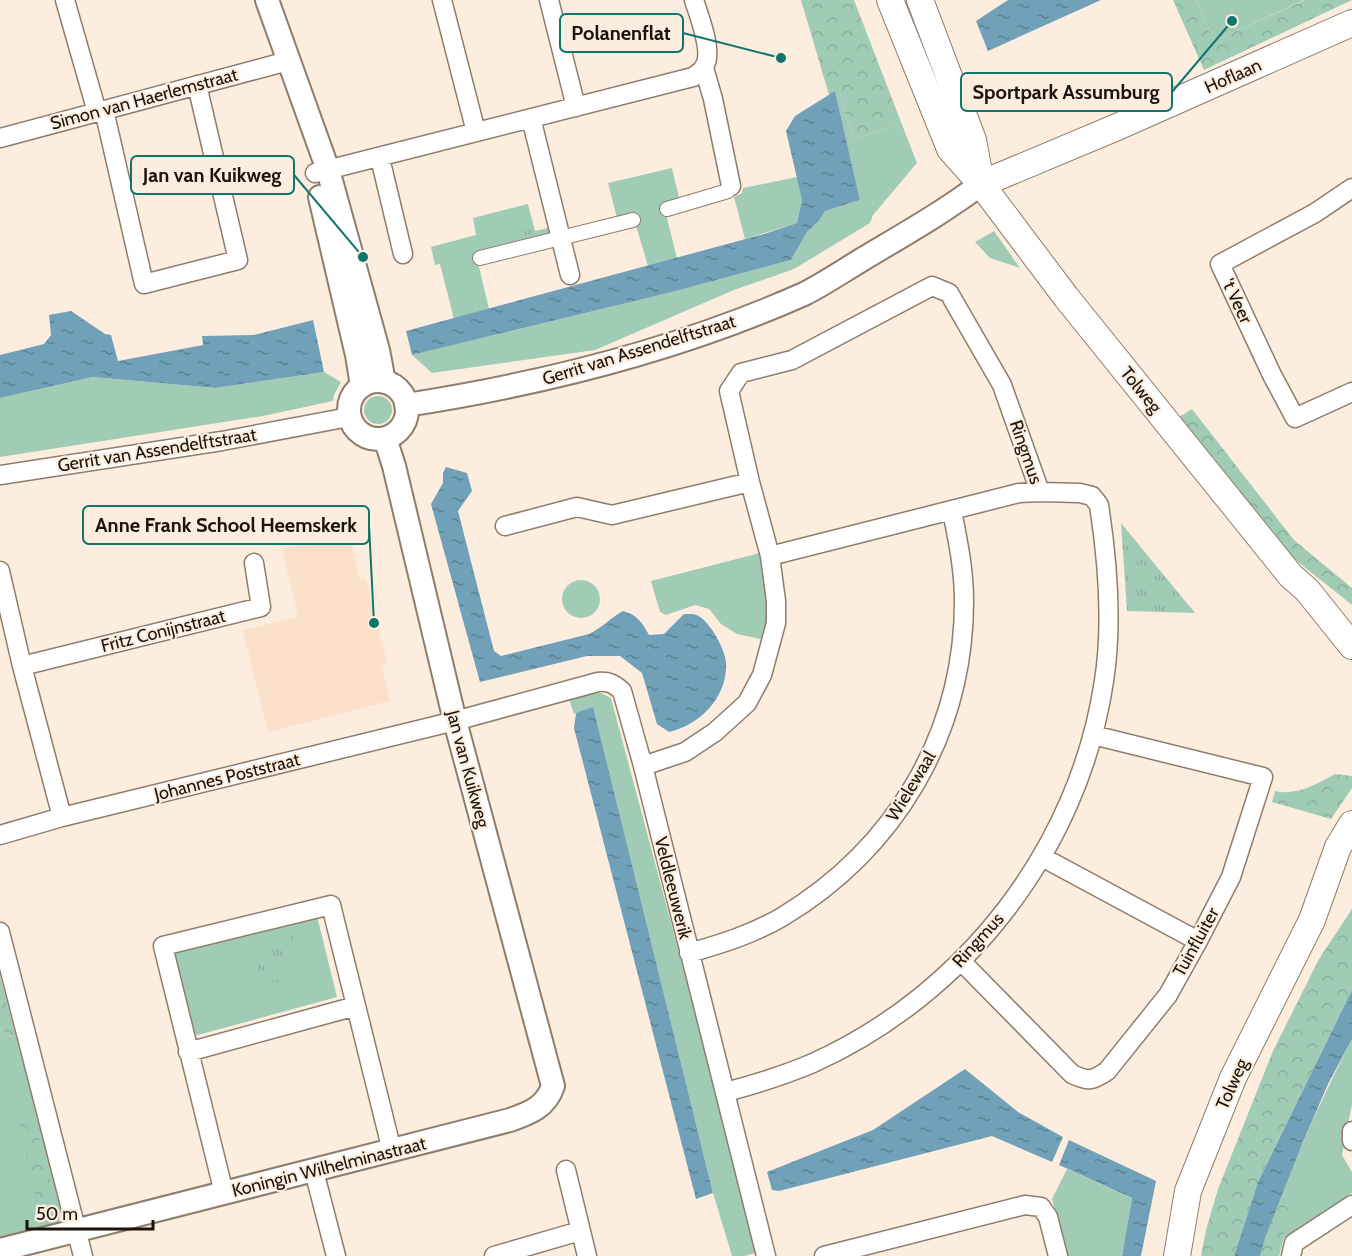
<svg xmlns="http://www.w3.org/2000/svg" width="1352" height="1256" font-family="Cabin,sans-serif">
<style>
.built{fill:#fbe1c9}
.grass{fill:#a0ccb6}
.forest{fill:url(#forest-crowns)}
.park{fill:url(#park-tufts)}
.water{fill:url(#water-ripples)}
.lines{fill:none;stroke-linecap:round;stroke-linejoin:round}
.pedestrian-casing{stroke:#8e7d6c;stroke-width:16}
.minor-casing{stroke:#8e7d6c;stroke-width:21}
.tertiary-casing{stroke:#8e7d6c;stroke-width:26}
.secondary-casing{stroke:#8e7d6c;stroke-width:28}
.pedestrian{stroke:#fff;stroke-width:14}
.minor{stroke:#fff;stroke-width:18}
.tertiary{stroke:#fff;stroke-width:22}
.secondary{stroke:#fff;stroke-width:26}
.labels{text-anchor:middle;stroke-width:4.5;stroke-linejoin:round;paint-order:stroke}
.street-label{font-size:18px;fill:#1a140d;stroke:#fdeddf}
.leader{fill:none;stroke:#0f766e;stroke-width:2}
.callout-dot{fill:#0f766e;stroke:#fdeddf;stroke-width:2}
.callout{fill:#fdeddf;stroke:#0f766e;stroke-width:2}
.callout-label{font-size:20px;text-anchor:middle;font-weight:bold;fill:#1a140d}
</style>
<defs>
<pattern id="forest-crowns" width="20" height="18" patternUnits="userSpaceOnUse" patternTransform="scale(1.5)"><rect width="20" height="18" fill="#a0ccb6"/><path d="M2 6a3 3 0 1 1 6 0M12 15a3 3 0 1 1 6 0" fill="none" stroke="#89ae9b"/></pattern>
<pattern id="park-tufts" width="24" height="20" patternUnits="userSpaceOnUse" patternTransform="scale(1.5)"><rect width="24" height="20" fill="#a0ccb6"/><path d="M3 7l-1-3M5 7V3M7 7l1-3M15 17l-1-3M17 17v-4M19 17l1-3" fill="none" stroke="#89ae9b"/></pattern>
<pattern id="water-ripples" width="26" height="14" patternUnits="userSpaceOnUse" patternTransform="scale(1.5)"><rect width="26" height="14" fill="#70a1b8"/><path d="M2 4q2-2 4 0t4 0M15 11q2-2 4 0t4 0" fill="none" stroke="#5b8294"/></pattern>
</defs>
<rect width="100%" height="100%" fill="#fdeddf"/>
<path class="built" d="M349 533 360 580 366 579 387 662 381 664 390 701 268 732 243 630 298 617 282 549Z"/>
<path class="grass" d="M1196 0H1304L1214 41Z
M839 89 853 140 901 122 917 163 873 215 870 223 794 269 734 290 595 350 432 373 412 355 672 292 791 260 807 232 819 221 825 211 860 200 835 91Z
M672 168 680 202 664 206 677 258 648 266 633 216 617 218 608 183Z
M797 177 802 200 797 223 745 239 734 197 742 193 743 188Z
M528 204 535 231 552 227 548 236 476 254 489 309 454 319 440 264 435 265 431 247 476 235 473 218Z
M994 231 1020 268 990 258 975 242Z
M324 372 341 382 334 395 333 401 263 416 0 457V398L93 377 215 388Z
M364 410a14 14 0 1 1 28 0a14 14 0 1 1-28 0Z
M760 553C765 583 769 610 765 640L737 634 721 624 709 609 695 605 666 615 660 612 651 581Z
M562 599a19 19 0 1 1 38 0a19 19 0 1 1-38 0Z
M601 693 611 698 759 1252 744 1256H732L713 1193 593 708 574 714 569 699 586 694Z
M316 912 337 997 198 1035 189 1033 169 953Z
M0 1027 7 1035 16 1036 61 1208 59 1223 0 1238Z
M1352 1039V1104L1342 1155 1352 1172V1193L1284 1238 1279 1256H1260C1267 1231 1277 1207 1287 1182 1306 1133 1328 1086 1352 1039Z
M1067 1169 1132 1198 1122 1256H1068L1052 1199Z"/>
<path class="forest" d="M801 0H854L901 122 853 140 839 90 829 95Z
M1173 0H1196L1214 41 1305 0H1352L1204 70Z
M1192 409 1294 540 1352 588V605L1283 550 1179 417Z
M1335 774 1352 776V788L1331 819 1272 802 1275 791C1297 796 1316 784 1335 774Z
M1352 909V990L1258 1182 1234 1256H1201L1206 1230 1218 1189 1273 1051 1319 959Z
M0 976 16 1036 7 1035 0 1027Z
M27 1105 31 1107 54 1193 49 1199 41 1201 36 1198 17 1111 21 1106Z
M1285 1193 1292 1198 1279 1256H1260C1265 1235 1272 1211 1285 1193Z"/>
<path class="park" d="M529 218 534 241 507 246 503 225Z
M1121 523 1195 613 1127 611Z
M292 936 296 955 279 959 284 980 262 985 253 945Z"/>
<path class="water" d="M1008 0H1101L988 51 976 21Z
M835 91 860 200 825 211 819 221 807 232 791 260 672 292 412 355 406 331 764 234 797 223 802 200 786 131 795 116Z
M71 311 105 334 111 335 118 361 203 345 202 336 254 335 313 320 324 372 215 388 93 377 0 398V355L44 344 51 335 49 315Z
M446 467 467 473 472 491 458 511 494 651 501 656 589 634C602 628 610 618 623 611 637 615 642 622 649 635L664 634 684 614C685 614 693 614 693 614 708 616 725 649 726 662 728 697 700 725 669 732L657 724 642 673 620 656H587L480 682 431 504 443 483V473Z
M593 707 713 1193 696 1199 574 728 576 713Z
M1352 990V1039L1328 1084 1303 1142 1265 1238 1260 1256H1234L1258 1182Z
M965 1069 1018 1112 1063 1137 1052 1162 992 1136 779 1191 772 1190 767 1172 873 1130Z
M1069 1140 1156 1181 1141 1256H1122L1132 1198 1059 1165Z"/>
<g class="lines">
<g class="pedestrian-casing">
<path id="pedestrian" d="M667 209 728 191 731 186
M480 258 633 220"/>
</g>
<g class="minor-casing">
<path id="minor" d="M65 0 97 112
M442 0 476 132
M549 0 576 107
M704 68 713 99 731 186
M104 110 144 284 238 260 197 85
M531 118 570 275
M0 138 288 61
M380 158 403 254
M315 173 693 77C697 74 702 71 704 67 714 53 699 16 694 0
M1352 188 1315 213 1220 264 1272 375 1295 418 1352 392
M0 475 222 441 349 417
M505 526 577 507 612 515 750 482
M770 556 1019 493 1040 492
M0 571 22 666 62 817
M22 666 261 607 254 563
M643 766 685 752 715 732 747 703 762 675 776 623V601L770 556 750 482 729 391 741 373 792 360 932 286 949 293 1002 385 1040 492 1080 493 1092 496 1099 505C1108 563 1113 623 1104 681 1079 848 966 994 813 1063 785 1075 756 1084 726 1092
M0 835 62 817 455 721 598 682C609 681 614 684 622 691L643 766 766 1256
M1042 857 1198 941
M0 932 83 1256
M689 953C721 944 753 934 782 917 895 849 964 734 964 601 964 570 958 541 952 511
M961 961 1072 1074C1089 1082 1092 1081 1107 1071L1168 995 1198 941 1231 877 1263 777 1093 735
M188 1052 356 1006
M1352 1131V1141
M566 1170 587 1256
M314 1171 336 1256
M224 1193 163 946 331 905 392 1151
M494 1256 580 1231
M824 1256 1025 1205 1041 1207 1048 1217 1058 1256
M1291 1256 1294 1243 1352 1205"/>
</g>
<g class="tertiary-casing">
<path id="tertiary" d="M267 0 328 170 378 350 384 382
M320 197 357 355 362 386
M349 410a29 29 0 1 1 58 0a29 29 0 1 1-58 0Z
M406 405C542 384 678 350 804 294 824 284 843 271 863 259 903 235 944 212 981 184
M0 1250 510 1120C530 1113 546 1107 553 1086L455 721 394 466 385 438"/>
</g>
<g class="secondary-casing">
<path id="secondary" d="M890 0 950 149 981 184 1066 297 1291 576 1307 590 1352 646
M920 0 973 140 981 183
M981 184 1117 127 1352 23
M1177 1256 1188 1191 1233 1078 1312 920 1338 847 1352 824"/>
</g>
<use href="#pedestrian" class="pedestrian"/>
<use href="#minor" class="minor"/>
<use href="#tertiary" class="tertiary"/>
<use href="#secondary" class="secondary"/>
</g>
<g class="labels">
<g class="street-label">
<text transform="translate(1233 76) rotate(-24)" y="6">Hoflaan</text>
<text transform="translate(144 99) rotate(-15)" y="6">Simon van Haerlemstraat</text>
<text transform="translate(1237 301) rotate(65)" y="6">'t Veer</text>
<text transform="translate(639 350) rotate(-17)" y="6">Gerrit van Assendelftstraat</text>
<text transform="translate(1141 390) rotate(51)" y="6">Tolweg</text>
<text transform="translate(157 450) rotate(-9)" y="6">Gerrit van Assendelftstraat</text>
<text transform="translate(1026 452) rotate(71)" y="6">Ringmus</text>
<text transform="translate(163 631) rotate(-14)" y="6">Fritz Conijnstraat</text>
<text transform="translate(468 769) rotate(75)" y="6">Jan van Kuikweg</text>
<text transform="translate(227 777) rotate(-14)" y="6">Johannes Poststraat</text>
<text transform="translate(911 786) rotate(-59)" y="6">Wielewaal</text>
<text transform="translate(673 888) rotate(76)" y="6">Veldleeuwerik</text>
<text transform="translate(978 940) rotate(-48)" y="6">Ringmus</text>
<text transform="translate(1196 942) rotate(-61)" y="6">Tuinfluiter</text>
<text transform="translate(1232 1084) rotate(-66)" y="6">Tolweg</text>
<text transform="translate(329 1167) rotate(-14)" y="6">Koningin Wilhelminastraat</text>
</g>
</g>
<path class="leader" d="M781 58L683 33M1232 21L1172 92M363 257L294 175M374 623L369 525"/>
<g class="callout-dot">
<circle cx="781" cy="58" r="6"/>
<circle cx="1232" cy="21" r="6"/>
<circle cx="363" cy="257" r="6"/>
<circle cx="374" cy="623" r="6"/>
</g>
<g class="callout">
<rect x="560" y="14" width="123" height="38" rx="6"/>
<rect x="961" y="73" width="211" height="38" rx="6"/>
<rect x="131" y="156" width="163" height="38" rx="6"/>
<rect x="83" y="506" width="286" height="38" rx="6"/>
</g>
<g class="callout-label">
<text x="621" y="40">Polanenflat</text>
<text x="1066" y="99">Sportpark Assumburg</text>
<text x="212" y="182">Jan van Kuikweg</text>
<text x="226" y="532">Anne Frank School Heemskerk</text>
</g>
<path d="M27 1220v9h126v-9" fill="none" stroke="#1a140d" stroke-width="3"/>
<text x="36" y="1220" font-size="18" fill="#1a140d" stroke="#fdeddf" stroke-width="4.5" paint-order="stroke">50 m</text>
</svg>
